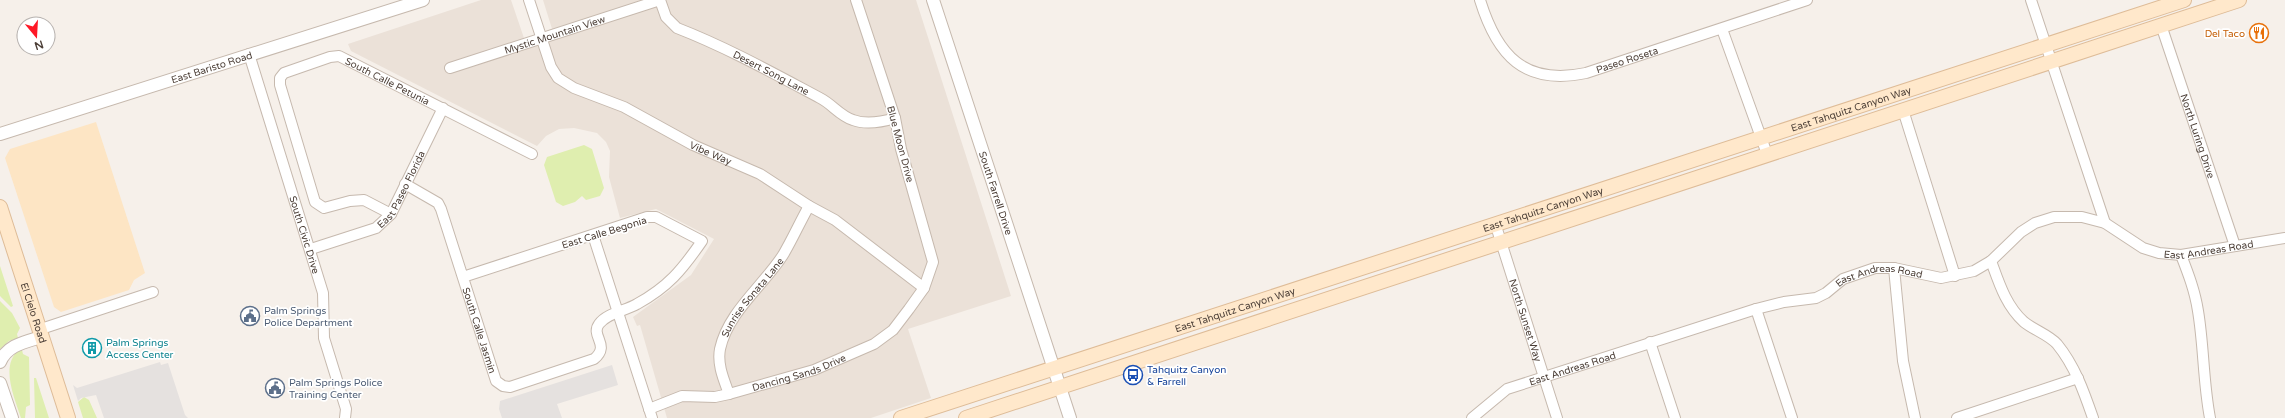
<svg xmlns="http://www.w3.org/2000/svg" width="2285" height="418" font-family="'Varela Round',sans-serif">
<style>
.residential{fill:#ebe1d8}
.green{fill:#dfeeaf}
.sand{fill:#fde5c4}
.parking{fill:#e5e1df}
.lines{fill:none;stroke-linecap:round;stroke-linejoin:round}
.minor-casing{stroke:#c6b9ae;stroke-width:12}
.tertiary-casing{stroke:#c6b9ae;stroke-width:14}
.secondary-casing{stroke:#debc98;stroke-width:16}
.minor{stroke:#fff;stroke-width:10}
.tertiary{stroke:#fff;stroke-width:12}
.secondary{stroke:#ffe8cb;stroke-width:14}
.labels{text-anchor:middle;stroke-width:3.5;stroke-linejoin:round;paint-order:stroke}
.food-label{font-size:10px;fill:#c56008;stroke:#fff;text-anchor:end}
.street-label{font-size:10px;fill:#4c3f37;stroke:#fff}
.service-label{font-size:10px;fill:#4e5e75;stroke:#fff;text-anchor:start}
.culture-label{font-size:10px;fill:#0d838f;stroke:#fff;text-anchor:start}
.transit-label{font-size:10px;fill:#164399;stroke:#fff;text-anchor:start}
</style>
<rect width="100%" height="100%" fill="#f6f0ea"/>
<path class="residential" d="M481 0H511L525 41 553 32 543 0H916L1011 296 908 329 931 398 871 418H667L640 325 637 326 633 317 691 275 714 239 656 209 620 218 609 177 610 151 606 142 597 133 574 128 559 129 546 136 537 146 351 51 348 44Z"/>
<path class="green" d="M584 145 592 149 604 188 600 196 586 200 582 196 575 202 563 206 556 202 544 165 547 157Z
M0 266 13 306 11 307 0 296Z
M0 301 12 313 20 328 17 334 18 338 9 341 0 349Z
M19 350H22L23 354 29 357 30 405 26 407 25 418H21C14 397 0 365 19 350Z
M34 378H36L49 418H35Z
M84 397 89 400 97 418H83L78 402Z"/>
<path class="sand" d="M96 122 145 273 134 280 129 290 61 312 54 307 5 158 10 149Z"/>
<path class="parking" d="M160 362 161 365 168 363 185 415 188 418H104L96 395 81 398 78 401 73 385 77 388Z
M612 365 618 385 557 404 562 418H502L499 409 500 401Z"/>
<g class="lines">
<g class="minor-casing">
<g id="minor">
<path id="s1" d="M529 0 551 67 558 78 574 88 624 107 693 145 760 174 809 206 835 220 924 288"/>
<path id="s2" d="M660 0 666 17 677 28C726 47 773 73 820 98 832 104 840 116 853 120 866 125 882 122 895 118"/>
<path id="s3" d="M1480 0C1497 55 1524 86 1586 73L1807 0"/>
<path d="M2031 0 2105 223"/>
<path id="s4" d="M2161 25 2235 246"/>
<path d="M1722 29 1767 154"/>
<path id="s5" d="M249 54 323 293 324 338 346 409 345 418"/>
<path id="s6" d="M450 68 660 0"/>
<path d="M1903 110 1955 276"/>
<path id="s7" d="M405 184 438 203 441 209 496 381 503 386 510 387 594 359C611 345 590 336 599 324 607 313 625 311 637 304 668 287 682 270 702 241L656 217H647L463 277"/>
<path id="s8" d="M391 214 364 200 350 201 324 208 315 202 280 85V78L284 73 330 57 339 56 532 154"/>
<path id="s9" d="M1495 223 1557 418"/>
<path d="M593 235 652 418"/>
<path id="s10" d="M311 249 376 228 391 214 443 108"/>
<path d="M2181 255C2188 273 2195 291 2198 311 2204 347 2203 381 2210 418"/>
<path d="M1991 261C1999 283 2006 306 2024 322 2034 330 2049 335 2057 344 2075 366 2084 392 2093 418"/>
<path d="M1894 268 1903 361 1915 418"/>
<path d="M1756 309 1792 418"/>
<path d="M38 330 153 292"/>
<path d="M1650 342 1675 418"/>
<path id="s11" d="M729 394C724 380 717 365 720 349 728 312 763 286 783 255 792 240 800 222 809 206"/>
<path id="s12" d="M649 409 682 396 715 397 729 394 814 370 874 344 893 330 909 309 924 288 933 262 901 149 895 118 856 0"/>
<path id="s13" d="M1472 418 1507 389 1756 309 1784 302 1816 298 1826 293 1843 279 1875 268H1894L1941 278 1974 271 1991 261 2021 232 2035 223 2054 217H2082L2105 223 2143 248 2159 253 2181 255 2285 238"/>
<path d="M1957 418 2078 378"/>
</g>
</g>
<g class="tertiary-casing">
<g id="tertiary">
<path id="s14" d="M933 0 1070 418"/>
<path id="s15" d="M0 134 423 0"/>
<path d="M0 362C7 345 25 342 41 337"/>
<path d="M0 383 12 418"/>
</g>
</g>
<g class="secondary-casing">
<g id="secondary">
<path id="s16" d="M0 207 68 418"/>
<path id="s17" d="M901 418 2184 0"/>
<path d="M966 418 2239 0"/>
</g>
</g>
<use href="#minor" class="minor"/>
<use href="#tertiary" class="tertiary"/>
<use href="#secondary" class="secondary"/>
</g>
<defs>
<g id="restaurant-ring" transform="scale(1)"><circle r="9.5" fill="#fff" stroke="#e8710a" stroke-width="1.5"/><path d="M-5-6h1v4h1v-4h1v4h1v-4h1v5L-1.5 .5V6h-2V.5L-5-1ZM5-6V6H3V1.5H1.5Q1.5-4 5-6Z" fill="#e8710a"/></g>
<g id="civic-ring" transform="scale(1)"><circle r="9.5" fill="#fff" stroke="#5c6f8a" stroke-width="1.5"/><path d="M-.6-6.5H3V-4.5H.6V-3L4-1V1h2V6H-6V1h2V-1L-.6-3ZM-1.2 2.5V6h2.4V2.5Z" fill="#5c6f8a"/></g>
<g id="building-ring" transform="scale(1)"><circle r="9.5" fill="#fff" stroke="#0f9aa8" stroke-width="1.5"/><path d="M-4-6H4V6H1V3H-1V6H-4ZM-2.5-4.3h1.7v1.8h-1.7ZM.8-4.3h1.7v1.8H.8ZM-2.5-1h1.7V.8h-1.7ZM.8-1h1.7V.8H.8Z" fill="#0f9aa8"/></g>
<g id="bus-ring" transform="scale(1)"><circle r="9.5" fill="#fff" stroke="#1a4fb4" stroke-width="1.5"/><path d="M-5-6H5V4H4V6H2V4H-2V6H-4V4H-5ZM-3.5-4V0h7V-4ZM-3.5 1.2v1.5H-2V1.2ZM2 1.2v1.5H3.5V1.2Z" fill="#1a4fb4"/></g>
</defs>
<g fill-rule="evenodd">
<use href="#restaurant-ring" x="2259" y="33"/>
<use href="#civic-ring" x="250" y="316"/>
<use href="#building-ring" x="92" y="348"/>
<use href="#bus-ring" x="1133" y="375"/>
<use href="#civic-ring" x="275" y="388"/>
</g>
<g class="labels">
<g class="food-label">
<text x="2245" y="37">Del Taco</text>
</g>
<g class="street-label">
<text dy="4" stroke="none"><textPath href="#s6" startOffset="110">Mystic Mountain View</textPath></text>
<text dy="4" stroke="none"><textPath href="#s3" startOffset="189">Paseo Roseta</textPath></text>
<text dy="4" stroke="none"><textPath href="#s15" startOffset="222">East Baristo Road</textPath></text>
<text dy="4" stroke="none"><textPath href="#s2" startOffset="138">Desert Song Lane</textPath></text>
<text dy="4" stroke="none"><textPath href="#s8" startOffset="330">South Calle Petunia</textPath></text>
<text dy="4" stroke="none"><textPath href="#s17" startOffset="999">East Tahquitz Canyon Way</textPath></text>
<text dy="4" stroke="none"><textPath href="#s4" startOffset="117">North Luring Drive</textPath></text>
<text transform="translate(901 144) rotate(75)" y="4">Blue Moon Drive</text>
<text dy="4" stroke="none"><textPath href="#s1" startOffset="254">Vibe Way</textPath></text>
<text dy="4" stroke="none"><textPath href="#s10" startOffset="115">East Paseo Florida</textPath></text>
<text dy="4" stroke="none"><textPath href="#s14" startOffset="203">South Farrell Drive</textPath></text>
<text dy="4" stroke="none"><textPath href="#s17" startOffset="675">East Tahquitz Canyon Way</textPath></text>
<text transform="translate(604 232) rotate(-17)" y="4">East Calle Begonia</text>
<text dy="4" stroke="none"><textPath href="#s5" startOffset="189">South Civic Drive</textPath></text>
<text dy="4" stroke="none"><textPath href="#s13" startOffset="798">East Andreas Road</textPath></text>
<text dy="4" stroke="none"><textPath href="#s13" startOffset="438">East Andreas Road</textPath></text>
<text dy="4" stroke="none"><textPath href="#s11" startOffset="108">Sunrise Sonata Lane</textPath></text>
<text dy="4" stroke="none"><textPath href="#s17" startOffset="351">East Tahquitz Canyon Way</textPath></text>
<text dy="4" stroke="none"><textPath href="#s16" startOffset="111">El Cielo Road</textPath></text>
<text dy="4" stroke="none"><textPath href="#s9" startOffset="102">North Sunset Way</textPath></text>
<text dy="4" stroke="none"><textPath href="#s7" startOffset="172">South Calle Jasmin</textPath></text>
<text dy="4" stroke="none"><textPath href="#s13" startOffset="114">East Andreas Road</textPath></text>
<text dy="4" stroke="none"><textPath href="#s12" startOffset="156">Dancing Sands Drive</textPath></text>
</g>
<g class="service-label">
<text x="264" y="314">Palm Springs<tspan x="264" dy="12">Police Department</tspan></text>
<text x="289" y="386">Palm Springs Police<tspan x="289" dy="12">Training Center</tspan></text>
</g>
<g class="culture-label">
<text x="106" y="346">Palm Springs<tspan x="106" dy="12">Access Center</tspan></text>
</g>
<g class="transit-label">
<text x="1147" y="373">Tahquitz Canyon<tspan x="1147" dy="12">&amp; Farrell</tspan></text>
</g>
</g>
<g transform="translate(36 36) rotate(162)"><circle r="19" fill="#ffffff" stroke="#b7b2af"/>
<path d="M0-3L7 15L0 10L-7 15Z" fill="#ff1826"/>
<text y="-6" font-size="11" font-weight="bold" text-anchor="middle" fill="#4c3f37">N</text>
</g>
</svg>
